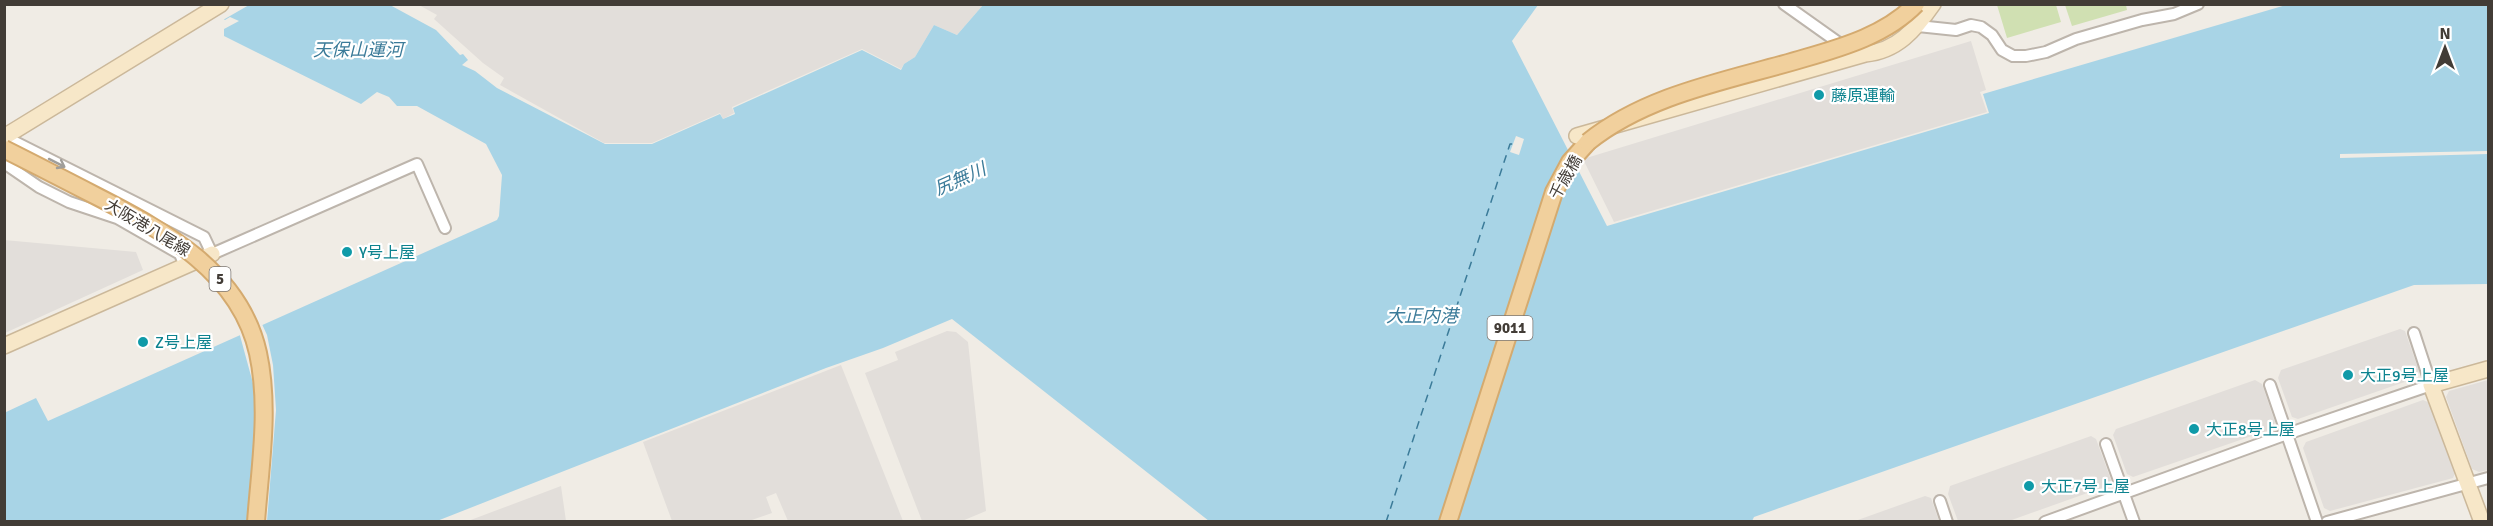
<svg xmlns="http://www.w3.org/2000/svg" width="2493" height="526" font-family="Signika,'Noto Sans JP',sans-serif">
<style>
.industrial{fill:#e2deda}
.green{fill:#d0e0b2}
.water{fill:#a8d4e6}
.pier{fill:#f0ece5}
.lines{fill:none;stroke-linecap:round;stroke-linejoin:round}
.ferry{stroke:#3b7b99;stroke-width:1.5;stroke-dasharray:8 6;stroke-linecap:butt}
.street-casing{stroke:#bdb5ac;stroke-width:14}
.secondary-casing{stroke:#cbb89a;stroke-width:18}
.primary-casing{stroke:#d4aa6f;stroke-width:20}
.street{stroke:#fff;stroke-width:10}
.secondary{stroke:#f7e7c8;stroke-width:15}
.primary{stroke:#f1d09d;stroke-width:16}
.primary-bridge-casing{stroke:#d4aa6f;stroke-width:20;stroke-linecap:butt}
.primary-bridge{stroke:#f1d09d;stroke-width:16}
.oneway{stroke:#a09e9a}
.culture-dot{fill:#0f9aa8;stroke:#fff;stroke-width:2}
.labels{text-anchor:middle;stroke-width:4.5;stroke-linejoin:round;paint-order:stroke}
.shield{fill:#fff;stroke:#7b7672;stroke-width:1.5}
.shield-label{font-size:15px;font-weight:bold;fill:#423c36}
.culture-label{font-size:16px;fill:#0d838f;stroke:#fff;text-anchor:start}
.street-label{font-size:16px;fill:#423c36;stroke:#fff}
.water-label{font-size:18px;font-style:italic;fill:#3b7b99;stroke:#fff}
</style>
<rect width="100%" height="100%" fill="#f0ece5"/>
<path class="industrial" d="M419 5H983L957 35 934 25 915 57 904 64 901 69 862 49 732 107 734 113 723 119 720 113 652 143H604L500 85 504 78 483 63 434 19 437 15Z
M1971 41 1986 90 1980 92 1987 112 1614 222 1583 159Z
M4 240 136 252 143 270 5 333Z
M2400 329 2405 331 2419 371 2416 378 2298 419 2292 417 2278 378 2281 370Z
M947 331 956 332 968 342 986 511 962 521H922L865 373 898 360 895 352Z
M841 365 903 521H788L776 493 766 497 772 513 749 521H672L643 442Z
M2255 380 2262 384 2275 422 2272 429 2133 477 2127 474 2113 435 2116 429Z
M2488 380V470L2479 472 2472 469 2446 397 2449 391Z
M2423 400 2430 403 2456 471 2453 478 2330 511 2324 508 2303 448 2306 442Z
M2091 436 2096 439 2111 480 2107 486 2009 521H1958L1948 494 1950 486Z
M561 486 566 521H468Z
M1925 496 1931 498 1939 521H1855Z"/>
<path class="green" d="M1997 5H2056L2061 22 2007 38Z
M2065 5H2126L2127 10 2072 26Z"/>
<path class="water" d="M201 5H390L436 30 460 55 463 54 468 60 462 65 475 71 497 88 605 144H652L720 114 723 119 735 114 733 108 862 50 901 70 904 64 915 57 934 25 957 35 983 5H1538L1512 41 1607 226 1989 113 1983 94 2286 5H2488V284L2414 285 1754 517 1752 521H1209L952 319 883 348 826 368 437 521H5L4 413 36 398 48 421 497 220 499 216 502 175 486 144 417 106H397L389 97 377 92 361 104 224 36V29L239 21 230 17 225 20Z"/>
<path class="pier" d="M199 5H249L223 20Z
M1516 136 1524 139 1519 155 1510 152Z
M2488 151V154L2340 158V154Z
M261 322 267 335 273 365 276 410 267 521H249L255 439 254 387 239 332Z"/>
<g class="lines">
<path class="ferry" d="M1386 522 1510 144H1513"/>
<g class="street-casing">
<path id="street" d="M1784 4 1846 48
M1918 26 1956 30 1971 25 1981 27 1992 35 2002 50 2013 56H2026L2046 52 2076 39 2142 20 2174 14 2198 4
M5 137 204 237 212 254 417 164 445 228
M4 163 39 187 69 202 117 218 180 254 185 266
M2270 385 2317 522
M2106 444 2134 522
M1940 501 1947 522
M2045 522 2287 434 2431 385 2414 333
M2327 522 2488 478"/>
</g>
<g class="secondary-casing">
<path id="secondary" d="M1577 136 1865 54C1897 51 1915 30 1933 4
M4 137 221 4
M4 346 212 254
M2482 522 2431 385 2488 369"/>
</g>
<g class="primary-casing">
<path id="primary" d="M1448 522 1554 192 1570 162 1588 142"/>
</g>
<use href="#street" class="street"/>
<use href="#secondary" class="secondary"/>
<use href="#primary" class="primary"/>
<g class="primary-bridge-casing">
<path id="primary-bridge" d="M1588 142C1649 93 1732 80 1805 58 1844 47 1887 34 1916 4
M4 149C36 165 67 181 98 197 166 232 240 272 258 353 270 408 260 467 256 522"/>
</g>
<use href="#primary-bridge" class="primary-bridge"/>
</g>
<defs><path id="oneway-shaft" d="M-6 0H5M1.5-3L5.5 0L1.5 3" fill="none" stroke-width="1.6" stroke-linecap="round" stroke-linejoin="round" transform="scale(1.5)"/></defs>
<use class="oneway" href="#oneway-shaft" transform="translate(57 163) rotate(27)"/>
<g class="culture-dot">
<circle cx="1819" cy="95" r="6"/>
<circle cx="347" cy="252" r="6"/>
<circle cx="143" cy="342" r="6"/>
<circle cx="2348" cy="375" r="6"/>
<circle cx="2194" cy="429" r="6"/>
<circle cx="2029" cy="486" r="6"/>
</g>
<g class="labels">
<g class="shield">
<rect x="209.5" y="267" width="21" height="24" rx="4.5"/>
<rect x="1487.5" y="316" width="45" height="24" rx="4.5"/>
</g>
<g class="shield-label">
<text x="220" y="284">5</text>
<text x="1510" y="333">9011</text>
</g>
<g class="culture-label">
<text x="1831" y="101">藤原運輸</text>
<text x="359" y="258">Y号上屋</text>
<text x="155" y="348">Z号上屋</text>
<text x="2360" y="381">大正9号上屋</text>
<text x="2206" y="435">大正8号上屋</text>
<text x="2041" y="492">大正7号上屋</text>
</g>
<g class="street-label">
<text transform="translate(1565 177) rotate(-60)" y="6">千歳橋</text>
<text transform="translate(148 227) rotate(31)" y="6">大阪港八尾線</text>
</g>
<g class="water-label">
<text x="358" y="56">天保山運河</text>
<text transform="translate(960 179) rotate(-24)" y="6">尻無川</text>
<text x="1422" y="322">大正内港</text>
</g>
</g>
<rect width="2493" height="526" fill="none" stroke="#423c36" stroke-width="12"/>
<g transform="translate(2445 48)" stroke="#ffffff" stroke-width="4.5" paint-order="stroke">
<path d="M0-4.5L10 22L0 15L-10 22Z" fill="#423c36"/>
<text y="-9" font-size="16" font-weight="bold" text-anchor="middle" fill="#423c36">N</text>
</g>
</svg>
